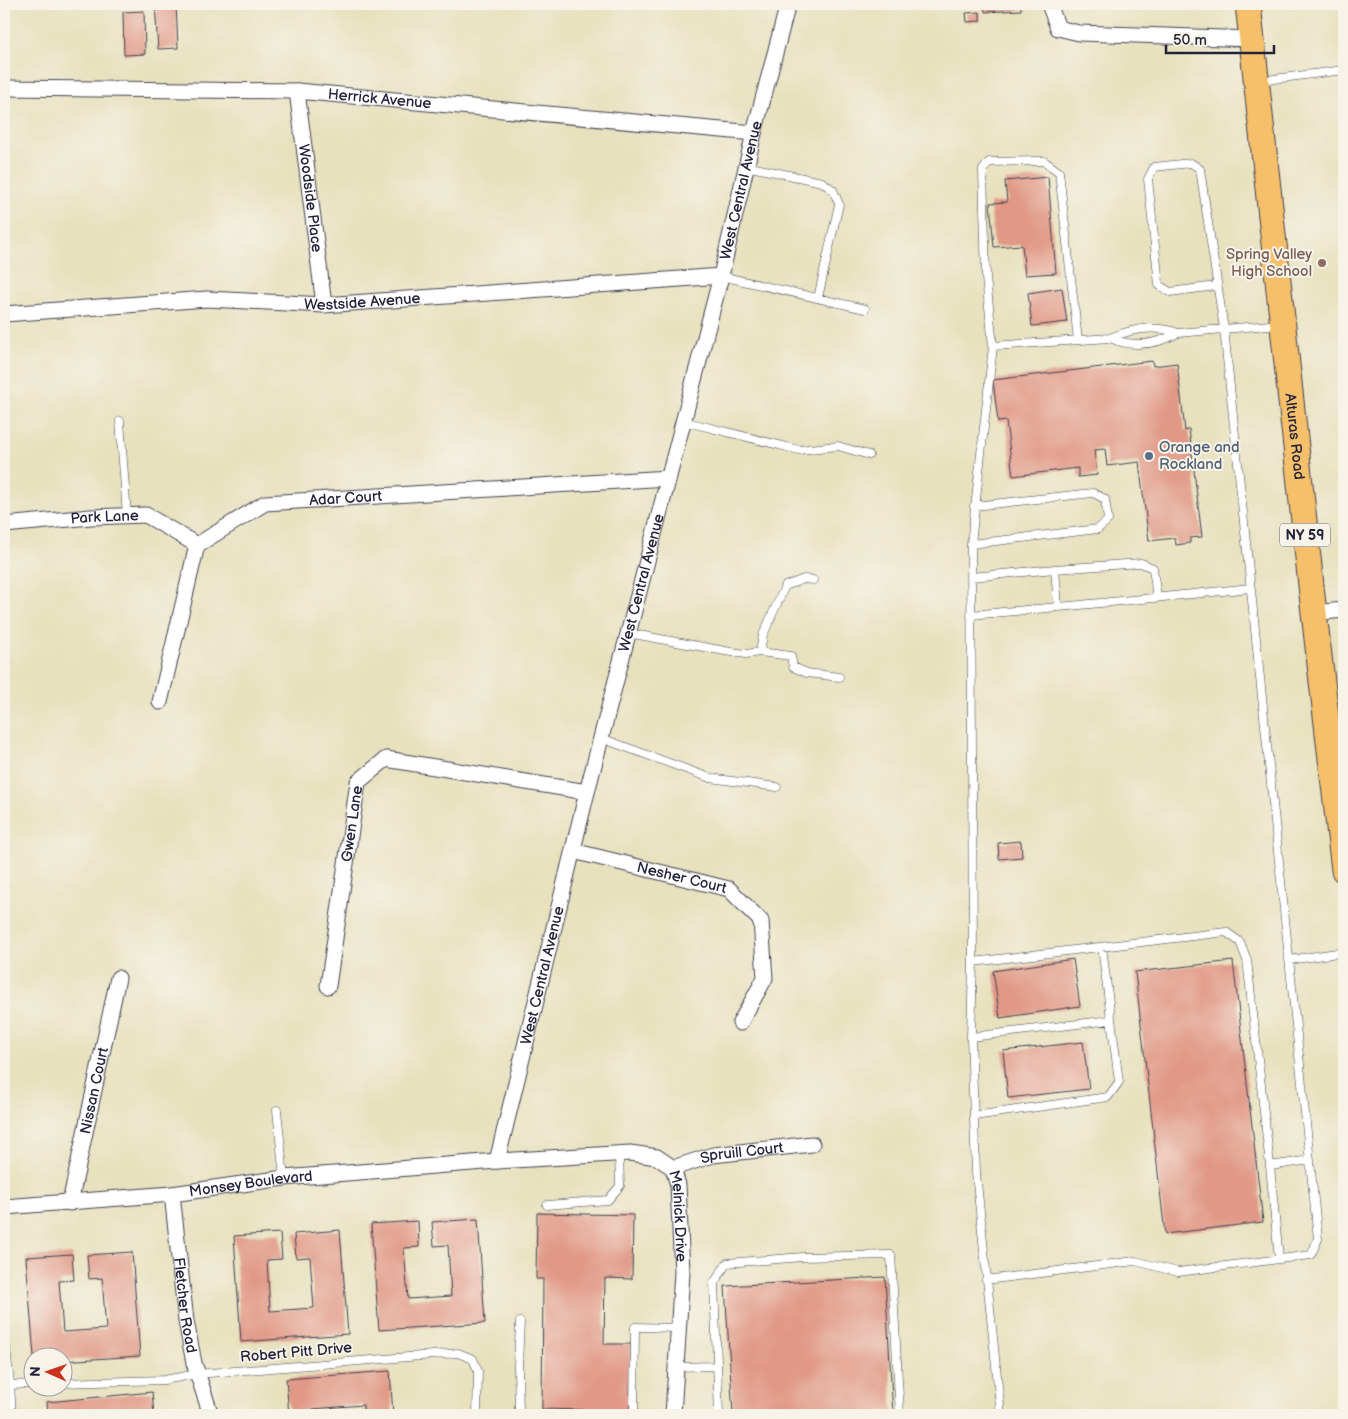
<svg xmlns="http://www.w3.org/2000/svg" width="1348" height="1419" font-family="'Balsamiq Sans',sans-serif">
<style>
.building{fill:#e19886}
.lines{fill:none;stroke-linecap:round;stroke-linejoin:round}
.service-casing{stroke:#403f4f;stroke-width:9}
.minor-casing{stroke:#403f4f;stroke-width:17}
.primary-casing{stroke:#403f4f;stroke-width:27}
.service{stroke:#fff;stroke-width:8}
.minor{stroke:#fff;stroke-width:15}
.primary{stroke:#f6c06b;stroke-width:25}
.education-dot{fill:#8d6e63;stroke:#f7f3e8;stroke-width:2}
.service-dot{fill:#5c6f8a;stroke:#f7f3e8;stroke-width:2}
.labels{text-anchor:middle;stroke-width:4;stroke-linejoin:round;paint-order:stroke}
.shield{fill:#f7f3e8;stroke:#62616f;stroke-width:1}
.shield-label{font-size:14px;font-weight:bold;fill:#22223b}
.street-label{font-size:15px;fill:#22223b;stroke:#f7f3e8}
.education-label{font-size:15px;fill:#785e54;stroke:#f7f3e8;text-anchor:end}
.service-label{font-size:15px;fill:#4e5e75;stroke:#f7f3e8;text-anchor:start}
</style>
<rect width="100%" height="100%" fill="#f7f3e8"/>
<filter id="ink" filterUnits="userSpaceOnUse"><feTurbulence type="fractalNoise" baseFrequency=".02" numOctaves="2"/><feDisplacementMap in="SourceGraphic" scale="10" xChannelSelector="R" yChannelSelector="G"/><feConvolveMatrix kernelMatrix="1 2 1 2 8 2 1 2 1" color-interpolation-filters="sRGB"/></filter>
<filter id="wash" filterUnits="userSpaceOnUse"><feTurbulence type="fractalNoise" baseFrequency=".0096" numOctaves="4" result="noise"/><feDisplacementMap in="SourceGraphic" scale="20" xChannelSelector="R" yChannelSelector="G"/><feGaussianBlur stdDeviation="1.12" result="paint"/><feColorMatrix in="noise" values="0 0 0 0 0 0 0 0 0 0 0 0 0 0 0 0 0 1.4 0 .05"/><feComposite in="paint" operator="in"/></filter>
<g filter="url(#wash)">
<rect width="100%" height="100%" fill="#e7e1be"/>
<g id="blocks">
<path class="building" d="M155 4H176L178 48 158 49Z
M984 4H1021V10L985 12Z
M144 11 145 54 124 55 123 12Z
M980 12V21L967 22 966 13Z
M1048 177 1056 273 1025 275 1022 245 994 247 990 203 1007 202 1005 181Z
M1062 288 1067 322 1032 326 1028 293Z
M1152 361 1153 366 1177 363 1185 431 1189 429 1202 537 1190 538V543L1176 545 1175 538 1149 541 1139 462 1107 466 1105 449 1094 450 1097 475 1078 477V468L1013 476 1006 421 998 422 993 380Z
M1021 841 1022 857 999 859 998 843Z
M1073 959 1080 1006 1000 1018 993 971Z
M1233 961 1263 1222 1165 1234 1135 972Z
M1083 1042 1089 1089 1008 1098 1003 1051Z
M537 1213 633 1215 632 1279 605 1278 604 1344H631L630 1411 542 1409 543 1279H536Z
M478 1219 485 1323 379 1330 371 1224 418 1221 419 1247 404 1248 408 1299 451 1296 448 1245 434 1246 432 1222Z
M340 1230 348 1334 241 1342 234 1236 280 1233 282 1259 267 1260 270 1311 314 1308 310 1257 296 1258 294 1234Z
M132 1252 140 1356 62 1361V1356H34L26 1257 72 1254 74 1280 59 1281 63 1332 106 1329 102 1278 89 1279 87 1255Z
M885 1277 893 1415H733L725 1286Z
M390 1371 393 1415H364L363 1405 313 1409V1415H289L286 1379Z
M152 1392 154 1415H48L47 1402Z"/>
</g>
</g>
<g filter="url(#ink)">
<use href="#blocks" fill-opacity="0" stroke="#403f4f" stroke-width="1"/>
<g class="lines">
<g class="service-casing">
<path id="service" d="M1258 81 1344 70
M746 166 822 182 833 190 839 204 818 298
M721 276 865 309
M1110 338C1133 348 1156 345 1178 333L1280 324
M993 346 1110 338C1131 329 1155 325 1178 333
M120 421 127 516
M683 421 799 450 838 446 869 455
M971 544 1098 529 1108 520 1105 499 1093 493 974 506
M971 577 1055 569
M1157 598 1153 568 1141 563 1055 569 1058 607C1122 601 1187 595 1250 588
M971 615 1058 607
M628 633 725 651 746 654 760 652 763 635 785 586 804 579 813 580
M760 652 791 656 793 667 807 673 839 677
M601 738 710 778 777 787
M1289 960 1344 952
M973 962 1226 932 1240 942 1247 960 1270 1166
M971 1037 1111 1020
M277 1110 284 1178
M974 1116 1108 1097 1119 1082 1102 947
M547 1205 608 1200 620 1186 619 1154
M1279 1259 1270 1166 1310 1160
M986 1280 1135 1261 1178 1272 1311 1255 1318 1239 1224 329 1200 169 1191 163 1154 167 1148 179 1159 285 1170 292 1216 286
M4 1329 10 1385
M675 1367 716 1366
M62 1383 164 1380 197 1374 458 1353 473 1359 478 1371 477 1415
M12 1415 10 1385 32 1384
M519 1415 518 1364 520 1322
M634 1415 635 1327 678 1328
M719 1415 714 1283 727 1263 803 1257 891 1255 900 1415
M1001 1415 976 1173 971 1037 973 962 971 544 993 346 986 278 983 170 989 162 1044 161 1059 172 1078 340"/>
</g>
<g class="minor-casing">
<g id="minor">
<path d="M1049 4 1058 28 1079 33 1252 39"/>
<path id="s1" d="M4 88 297 91 754 133"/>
<path id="s2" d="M297 91 324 305"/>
<path id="s3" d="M4 314 207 299 324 305 721 276"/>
<path id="s4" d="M4 525 91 517 146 515 197 545"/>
<path d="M1314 613 1344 610"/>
<path id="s5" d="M160 702 197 545 265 503 668 478"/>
<path id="s6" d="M573 851 729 889 761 921 765 978 740 1023"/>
<path id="s7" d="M328 986 358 782 386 759 587 792"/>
<path id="s8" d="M497 1161 587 792 721 276 754 133 788 4"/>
<path id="s9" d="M673 1168 713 1155 812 1144"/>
<path id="s10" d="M172 1194 186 1321 194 1363 211 1415"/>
<path id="s11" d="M70 1203 118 978"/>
<path id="s12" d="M4 1207 172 1194 284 1178 497 1161 630 1153 657 1157 673 1168 678 1185 682 1272 673 1415"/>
</g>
</g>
<g class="primary-casing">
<g id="primary">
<path id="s13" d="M1248 4 1314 613 1344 870"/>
</g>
</g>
<use href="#service" class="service"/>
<use href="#minor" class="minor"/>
<use href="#primary" class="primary"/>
</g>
</g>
<circle class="education-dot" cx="1322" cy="263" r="5"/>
<circle class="service-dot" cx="1149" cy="456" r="5"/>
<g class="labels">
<rect class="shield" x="1280" y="523.5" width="50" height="23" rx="4"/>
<g class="shield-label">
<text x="1305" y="540">NY 59</text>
</g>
<g class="street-label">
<text dy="5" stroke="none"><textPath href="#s1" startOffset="376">Herrick Avenue</textPath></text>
<text dy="5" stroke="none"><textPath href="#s8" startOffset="1001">West Central Avenue</textPath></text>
<text dy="5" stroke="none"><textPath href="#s2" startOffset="108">Woodside Place</textPath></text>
<text dy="5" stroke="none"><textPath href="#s3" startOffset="359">Westside Avenue</textPath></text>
<text dy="5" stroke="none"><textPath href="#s13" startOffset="435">Alturas Road</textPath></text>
<text dy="5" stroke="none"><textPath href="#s5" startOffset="322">Adar Court</textPath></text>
<text dy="5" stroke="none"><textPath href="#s4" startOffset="101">Park Lane</textPath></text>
<text dy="5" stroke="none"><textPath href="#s8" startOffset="596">West Central Avenue</textPath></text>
<text dy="5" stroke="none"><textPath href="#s7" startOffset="164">Gwen Lane</textPath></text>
<text dy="5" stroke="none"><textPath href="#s6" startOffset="112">Nesher Court</textPath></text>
<text dy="5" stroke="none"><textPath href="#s8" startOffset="191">West Central Avenue</textPath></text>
<text dy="5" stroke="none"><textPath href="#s11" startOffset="115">Nissan Court</textPath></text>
<text dy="5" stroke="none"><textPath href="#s9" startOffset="71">Spruill Court</textPath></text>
<text dy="5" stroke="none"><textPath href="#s12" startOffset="248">Monsey Boulevard</textPath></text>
<text dy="5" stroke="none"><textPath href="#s12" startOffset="724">Melnick Drive</textPath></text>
<text dy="5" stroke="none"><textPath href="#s10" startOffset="112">Fletcher Road</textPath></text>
<text transform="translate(296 1352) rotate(-5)" y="5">Robert Pitt Drive</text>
</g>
<g class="education-label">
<text x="1312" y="259">Spring Valley<tspan x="1312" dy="17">High School</tspan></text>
</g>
<g class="service-label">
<text x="1159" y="452">Orange and<tspan x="1159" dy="17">Rockland</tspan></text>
</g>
</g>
<rect width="1348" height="1419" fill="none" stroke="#f7f3e8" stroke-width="20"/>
<g transform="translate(48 1372) rotate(272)"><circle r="24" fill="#f7f3e8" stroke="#a29fa3"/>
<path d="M0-4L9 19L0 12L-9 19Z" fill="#c8321e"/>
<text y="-8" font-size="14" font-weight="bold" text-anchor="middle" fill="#22223b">N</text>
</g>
<path d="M1166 45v8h108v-8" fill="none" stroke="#22223b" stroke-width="2.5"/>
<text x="1173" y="45" font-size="15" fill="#22223b" stroke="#f7f3e8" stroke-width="4" paint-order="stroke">50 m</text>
</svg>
